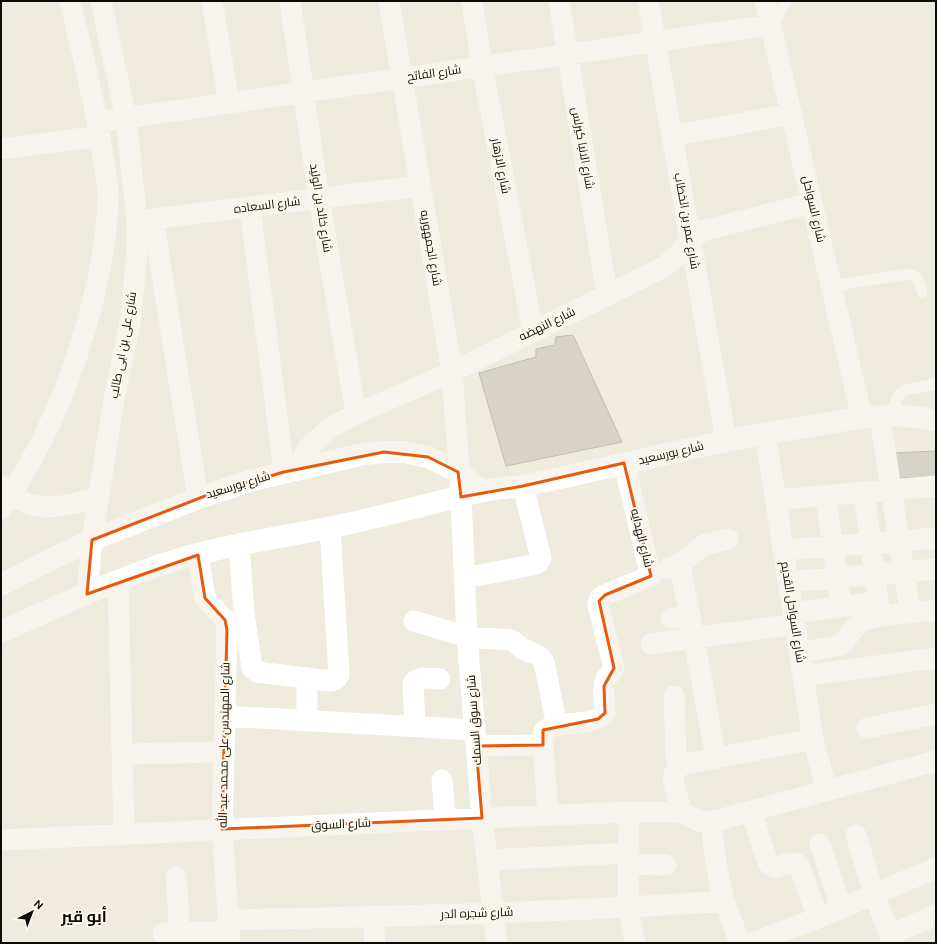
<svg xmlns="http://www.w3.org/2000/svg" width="937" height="944" font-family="Ubuntu,Cairo,sans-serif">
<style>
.building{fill:#bab5a8;stroke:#8a8679}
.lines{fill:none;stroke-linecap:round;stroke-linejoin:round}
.lane{stroke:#fff;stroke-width:11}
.street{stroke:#fff;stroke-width:21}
.primary{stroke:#fff;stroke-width:22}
.marked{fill:none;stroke:#e8590c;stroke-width:3;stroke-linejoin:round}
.labels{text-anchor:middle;stroke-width:4;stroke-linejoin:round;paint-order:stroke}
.street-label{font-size:12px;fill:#0d0b07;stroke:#fdf8ea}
.district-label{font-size:16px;font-weight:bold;fill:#0d0b07;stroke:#fdf8ea}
</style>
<rect width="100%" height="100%" fill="#efebdd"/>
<path class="building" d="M573 335 622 442 506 466 479 373 536 357V349L555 345 556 337Z
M936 451V477L896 478 895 453Z"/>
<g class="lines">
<path class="lane" d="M770 25 777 17 786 1
M831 286 908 274C918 276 920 282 922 292
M895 416C895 404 894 396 905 390L936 384"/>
<path class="street" d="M212 1 229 103
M290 1 319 198 356 414
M389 1 452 372 461 497 467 637 482 818 497 943
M472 1 482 66 533 331
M559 1 607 295
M648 1 726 440
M765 1 862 418
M98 122 770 25
M672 136 791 114
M1 149 100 136
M250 207 284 472
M153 219 198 498
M137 221 420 186
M880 417 910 613
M765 433 813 739 827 791
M294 470 309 447 330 428 356 414 452 372 664 267 678 255 690 239 702 231 812 203
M1 486C33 517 61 507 99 497
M864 492 880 616
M826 496 841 607
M775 500 936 486
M1 509C40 453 66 395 85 330 98 285 108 240 108 193 108 181 105 169 103 157 96 105 82 53 70 1
M239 544 244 613 252 668 257 672 331 681 336 679 339 675 330 528
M783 550 936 538
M198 555 205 598 225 620 227 630 222 829 230 943
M680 564 716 758
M667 569 680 564 704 545 728 539
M464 578 533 565 538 563 541 558 523 486
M118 582 124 834
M788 582 936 569
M87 594 92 540 114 399 131 318 137 250V221L126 118 101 1
M793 613 878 602
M671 618 690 615
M414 621 467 637 510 640C516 642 518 646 523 649 532 654 537 652 544 662L557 726
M651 644 795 624
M800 652 838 646C849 640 851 628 862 621 875 614 919 612 936 610
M803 676 936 658
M307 678V721
M674 696 676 756 681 765
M225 716 475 730
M415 726 413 684C418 675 431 679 440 679
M867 728 936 714
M476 746 543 745
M122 754 224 752
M442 780 445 819
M751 811 767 860 770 865 776 868C784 865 792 860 799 865L818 918
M629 812 628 908 635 943
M681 812 673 779 675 772 681 765 813 739
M548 815 543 745 544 731C559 719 593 728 605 713 605 705 602 688 605 681 607 676 612 673 614 668L598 605 600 598 605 595 651 576 624 463
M711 822 716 864 724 901 740 943
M856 835 874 894 893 943
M1 840 482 818 629 812H681L699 821 711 822 936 761
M820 844 841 908
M487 860 629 853
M628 864 666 865
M176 877 180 933
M373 916 375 943
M228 920C394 916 559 913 724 901
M163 933 229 932
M890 935 936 915
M753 943 818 918 936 868"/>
<path class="primary" d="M1 585 52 559 92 540 198 498 253 480 364 454 384 452H405L428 457 458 472 481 491
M1 632C58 606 116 579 176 560 226 545 277 538 328 528 378 518 428 504 478 492 494 488 511 488 526 485 621 466 715 440 811 426 852 419 895 410 936 421"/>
</g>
<path d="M0 0H937V944H0ZM384 452 428 457 458 472 461 497 523 486 624 463 651 576 605 595 599 601 614 668 604 686 605 713 598 719 543 730V745L476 746 482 818 222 829 227 630 225 620 205 598 198 555 87 594 92 540 218 491 284 472Z" fill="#efebdd" fill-opacity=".55" fill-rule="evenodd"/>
<path class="marked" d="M384 452 428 457 458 472 461 497 523 486 624 463 651 576 605 595 599 601 614 668 604 686 605 713 598 719 543 730V745L476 746 482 818 222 829 227 630 225 620 205 598 198 555 87 594 92 540 218 491 284 472Z"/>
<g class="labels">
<g class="street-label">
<text transform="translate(434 73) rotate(-8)" y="4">شارع الفاتح</text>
<text transform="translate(583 148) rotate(80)" y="4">شارع الانبا كيرلس</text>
<text transform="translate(501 166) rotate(79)" y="4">شارع الازهار</text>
<text transform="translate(267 205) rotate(-7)" y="4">شارع السعاده</text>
<text transform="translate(321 208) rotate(81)" y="4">شارع خالد بن الوليد</text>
<text transform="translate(814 209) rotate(77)" y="4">شارع السواحل</text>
<text transform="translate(687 221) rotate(80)" y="4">شارع عمر بن الخطاب</text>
<text transform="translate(431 248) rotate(80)" y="4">شارع الجمهوريه</text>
<text transform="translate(547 324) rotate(-26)" y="4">شارع النهضه</text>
<text transform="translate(123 345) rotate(-80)" y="4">شارع على بن ابى طالب</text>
<text transform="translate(671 453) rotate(-13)" y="4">شارع بورسعيد</text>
<text transform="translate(238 485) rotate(-17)" y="4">شارع بورسعيد</text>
<text transform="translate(642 538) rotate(76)" y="4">شارع الهدايه</text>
<text transform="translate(793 612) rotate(81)" y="4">شارع السواحل القديم</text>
<text transform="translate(474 720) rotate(-94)" y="4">شارع سوق السمك</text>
<text transform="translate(224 745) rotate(-89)" y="4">شارع المهندس على محمد عبد الله</text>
<text transform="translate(341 824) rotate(-3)" y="4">شارع السوق</text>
<text transform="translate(477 913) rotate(-2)" y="4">شارع شجره الدر</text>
</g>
<g class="district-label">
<text x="84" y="922">أبو قير</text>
</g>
</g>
<rect width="937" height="944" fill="none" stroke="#0d0b07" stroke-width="4"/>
<g transform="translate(32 912) rotate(42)" stroke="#fdf8ea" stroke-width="3" paint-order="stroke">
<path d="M0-3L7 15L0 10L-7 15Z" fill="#0d0b07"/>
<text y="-6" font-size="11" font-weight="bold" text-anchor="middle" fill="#0d0b07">N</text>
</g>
</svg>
